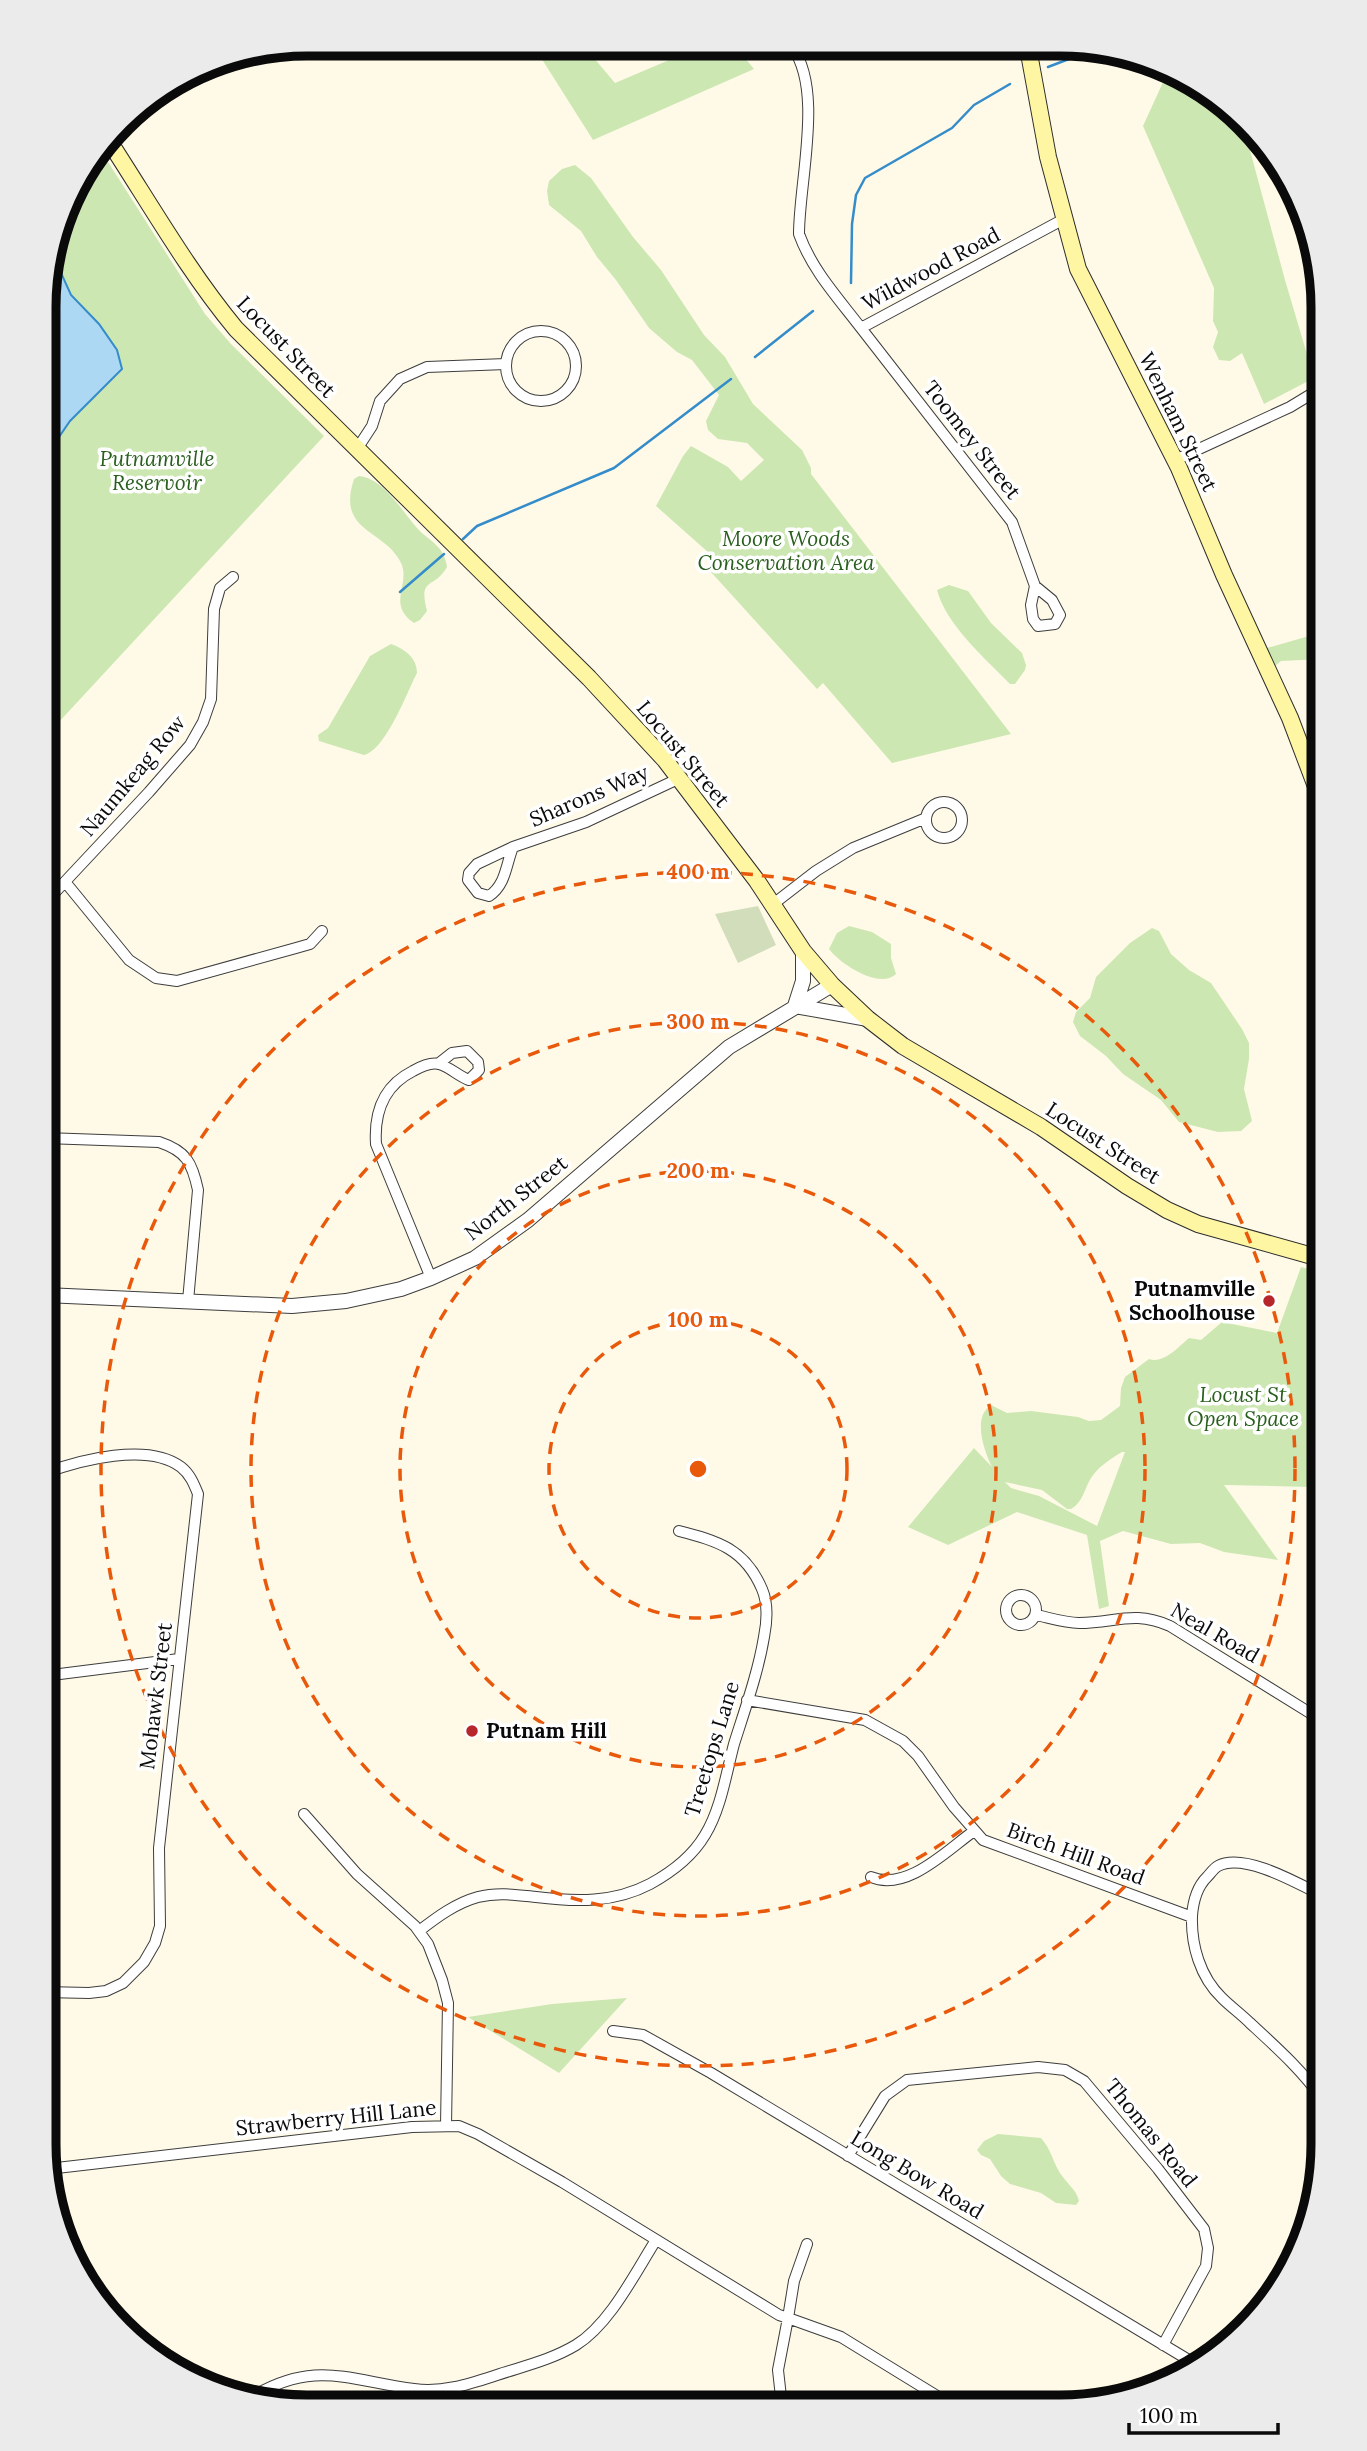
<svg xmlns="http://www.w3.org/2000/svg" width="1367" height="2451" font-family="Lora,serif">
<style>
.green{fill:#cde7b3;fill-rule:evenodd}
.cemetery{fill:#d2debb}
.water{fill:#add8f4;stroke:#358cca;stroke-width:2}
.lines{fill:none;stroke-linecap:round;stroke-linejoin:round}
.stream{stroke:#358cca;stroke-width:2.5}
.minor-casing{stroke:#3d3d3d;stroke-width:12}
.tertiary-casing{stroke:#3d3d3d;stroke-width:16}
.secondary-casing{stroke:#2c2c2c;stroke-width:18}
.minor{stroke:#fff;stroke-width:10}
.tertiary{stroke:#fff;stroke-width:14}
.secondary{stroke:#fef6a3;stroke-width:16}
.ring{fill:none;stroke:#e8590c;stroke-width:3.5;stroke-dasharray:12 9}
.poi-dot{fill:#b6262a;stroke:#fff;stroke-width:2.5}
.labels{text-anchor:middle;stroke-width:7;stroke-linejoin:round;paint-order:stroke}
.street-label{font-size:21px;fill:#0a0a0a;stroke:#fff}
.park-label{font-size:21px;font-style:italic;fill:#295f1d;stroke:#fff}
.poi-label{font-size:21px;font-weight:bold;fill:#0a0a0a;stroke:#fff;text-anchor:end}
.rim{fill:none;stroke:#0a0a0a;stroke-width:9}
.centre{fill:#e8590c;stroke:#fff;stroke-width:3.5}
.ring-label{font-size:21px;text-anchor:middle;font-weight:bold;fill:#e8590c;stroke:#fff;stroke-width:7;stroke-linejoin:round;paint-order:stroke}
</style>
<rect width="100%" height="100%" fill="#fffae7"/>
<path class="green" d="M533 45H583L615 83 702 46H735L754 69 593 140Z
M1169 69 1233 109 1250 127 1244 128 1285 280 1314 378 1264 404 1242 353 1230 361 1219 360 1213 347 1218 332 1213 321 1214 288 1143 126Z
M101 151 205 314 231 344 324 436 45 737 46 456 70 421 122 369 99 324 71 295 52 253 71 190Z
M575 165 591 178 633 237 661 270 704 335 725 357 753 404 802 450 811 468V474L1011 734 892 763 823 683 817 689 710 571 718 561 656 506 683 456 691 446 728 467 741 481 764 460 747 443 718 439 708 430 706 421 719 395 692 360 677 352 649 328 616 280 597 257 581 231 549 205 547 191 549 181 562 169Z
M359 476C383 478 402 511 417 528 423 535 432 540 438 547 443 552 446 560 447 567 434 590 418 576 427 611L420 620 414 623C386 604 411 584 401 563 385 529 336 533 354 479Z
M949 585 968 591 991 623 1022 653 1026 665 1025 670 1015 684H1010C986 659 946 625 937 590Z
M1323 632V659L1281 661 1275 666 1267 648Z
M391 644C405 649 417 658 417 673 407 692 386 750 364 755L319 741 318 735 328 728 370 656Z
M849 926 872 932 891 944V958L896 974C880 990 840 964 829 949L837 933Z
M1152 928 1159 931 1171 954 1189 970 1211 983 1242 1029 1249 1043V1059L1244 1089 1252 1121 1241 1131 1218 1132 1179 1122 1161 1100 1123 1074 1106 1056 1080 1036 1073 1022 1076 1012 1090 998 1096 977 1130 943Z
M1301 1267 1323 1273V1351L1320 1356 1323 1358V1507L1314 1503 1311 1487 1224 1485 1278 1560 1224 1552 1200 1543 1171 1544 1123 1531 1100 1541 1109 1606 1099 1609 1087 1535 1017 1512 948 1545 908 1527 974 1448 992 1467C984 1451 972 1417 991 1405L1007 1413 1031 1411 1078 1417 1089 1421 1101 1420 1120 1406 1121 1388 1125 1377 1149 1359C1164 1364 1178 1347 1189 1338L1201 1340 1222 1322 1277 1333ZM1122 1452H1125L1097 1526 1039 1496 1011 1488 1005 1482 1042 1490 1067 1509H1071C1085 1501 1084 1486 1094 1474 1101 1465 1112 1458 1122 1452Z
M627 1998 559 2073 468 2017 552 2004Z
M998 2134 1041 2138C1051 2149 1053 2162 1060 2173 1067 2184 1076 2189 1079 2201L1076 2205 1056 2203 1041 2193 1010 2184 1001 2176 990 2159 981 2155 977 2150 984 2141Z"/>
<path class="cemetery" d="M758 906 776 945 738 963 715 914Z"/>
<path class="water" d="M52 253 71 295 99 324 117 350 122 369 70 421 46 456V273Z"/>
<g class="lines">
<path class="stream" d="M1048 67 1095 49
M851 283 852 224 856 195 865 178 952 128 974 105 1010 84
M755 357 813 311
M463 539 477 526 614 468 731 379
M400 592 444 554"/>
<g class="minor-casing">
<path id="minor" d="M792 47C824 90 799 181 799 234 812 270 838 298 861 328L1064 219
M861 328 1012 522 1035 586 1031 605 1033 619 1038 626 1055 624 1060 615 1052 600 1035 586
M506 366a35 35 0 1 1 70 0a35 35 0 1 1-70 0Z
M357 449 372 426 380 401 400 379 427 367 506 364
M1175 460 1290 407 1323 387
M926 820a18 18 0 1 1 36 0a18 18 0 1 1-36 0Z
M513 847C506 864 506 885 489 896L478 893 468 880 469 873 477 864 513 847 586 822 680 778
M66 883 129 960 156 978 177 981 296 948 310 944 322 931
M45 903 149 792 190 745 203 722 211 699 214 609 220 588 233 577
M772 905 816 871 853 848 926 818
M45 1138 159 1142C186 1151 192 1162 198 1190L188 1301
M431 1278 376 1144C374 1113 383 1086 413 1071 420 1067 431 1062 439 1064 450 1067 458 1076 469 1080L479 1070 478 1062 467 1051 452 1053 438 1064
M1006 1610a15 15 0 1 1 30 0a15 15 0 1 1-30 0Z
M1036 1615C1050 1618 1065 1623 1079 1623 1116 1623 1133 1610 1170 1626L1323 1721
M44 1676 179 1659
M747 1700 865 1720 903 1741 918 1756 954 1807 983 1840 1192 1917
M304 1814 357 1874 415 1926 428 1944 442 1980 448 2003 446 2126
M871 1877C907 1892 947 1850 974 1831
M419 1931C437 1917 456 1903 478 1897 498 1892 517 1895 536 1897 576 1902 614 1903 650 1884 672 1872 692 1857 705 1835 721 1809 726 1774 734 1744 745 1709 758 1673 764 1637 767 1622 768 1603 762 1589 745 1549 718 1541 679 1531
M44 1959 47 1992
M44 1992 89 1993 106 1991 123 1983 144 1962 155 1943 160 1926 159 1848 198 1494C194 1484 190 1474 181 1467 148 1442 80 1460 45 1473
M613 2031 643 2035 711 2073 1197 2365
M1323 2100C1302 2070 1276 2047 1250 2023 1241 2014 1231 2007 1222 1998 1200 1977 1191 1945 1192 1916 1193 1902 1197 1887 1207 1877 1210 1874 1214 1868 1218 1866 1244 1852 1299 1884 1323 1896
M848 2156 885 2096 907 2080 1038 2067 1065 2070 1084 2081 1158 2169 1204 2229 1208 2248 1206 2266 1163 2345
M48 2169 412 2127 459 2126 478 2134 562 2182 779 2315 788 2318 794 2281 807 2244
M250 2398C314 2359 347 2380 414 2389 443 2393 469 2384 497 2375 524 2366 551 2360 576 2345 610 2324 635 2273 656 2240
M782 2406 778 2370 788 2318 841 2337 955 2407"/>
</g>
<g class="tertiary-casing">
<path id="tertiary" d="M803 951V981L795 1006 868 1019
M45 1295 292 1306 346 1301 401 1289 431 1278 475 1258 528 1220 729 1047 832 985"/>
</g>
<g class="secondary-casing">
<path id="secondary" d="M1028 48 1048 157 1078 269 1179 468 1224 575 1290 718 1323 805
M109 141C150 204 188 271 236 329L589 678 665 760 757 881 803 951 832 985 868 1019 903 1046 1041 1127 1127 1186 1167 1210 1198 1224 1323 1259"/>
</g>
<use href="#minor" class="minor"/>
<use href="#tertiary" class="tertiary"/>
<use href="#secondary" class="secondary"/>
</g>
<g class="ring">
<circle cx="698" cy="1469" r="149"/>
<circle cx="698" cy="1469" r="298"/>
<circle cx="698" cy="1469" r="447"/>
<circle cx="698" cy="1469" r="597"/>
</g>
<g class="poi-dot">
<circle cx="1269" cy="1301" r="7"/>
<circle cx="472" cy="1731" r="7"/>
</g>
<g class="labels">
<g class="street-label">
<text transform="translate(931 269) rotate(-28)" y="7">Wildwood Road</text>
<text transform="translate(286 347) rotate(46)" y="7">Locust Street</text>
<text transform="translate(1178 422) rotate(64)" y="7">Wenham Street</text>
<text transform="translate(972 440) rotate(52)" y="7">Toomey Street</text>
<text transform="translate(683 754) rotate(50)" y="7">Locust Street</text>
<text transform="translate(133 776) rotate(-50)" y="7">Naumkeag Row</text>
<text transform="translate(589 796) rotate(-23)" y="7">Sharons Way</text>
<text transform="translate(1103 1143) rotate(33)" y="7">Locust Street</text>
<text transform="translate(516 1198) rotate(-38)" y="7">North Street</text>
<text transform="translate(1215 1633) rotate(30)" y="7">Neal Road</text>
<text transform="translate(156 1696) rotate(-83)" y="7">Mohawk Street</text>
<text transform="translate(712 1749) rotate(-73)" y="7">Treetops Lane</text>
<text transform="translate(1076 1854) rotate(20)" y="7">Birch Hill Road</text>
<text transform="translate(336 2118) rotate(-6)" y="7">Strawberry Hill Lane</text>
<text transform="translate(1151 2133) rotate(51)" y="7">Thomas Road</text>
<text transform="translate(917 2175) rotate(31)" y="7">Long Bow Road</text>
</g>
<g class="park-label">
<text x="157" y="466">Putnamville<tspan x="157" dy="24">Reservoir</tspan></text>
<text x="786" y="546">Moore Woods<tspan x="786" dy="24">Conservation Area</tspan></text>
<text x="1243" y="1402">Locust St<tspan x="1243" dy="24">Open Space</tspan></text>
</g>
<g class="poi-label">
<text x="1255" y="1296">Putnamville<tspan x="1255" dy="24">Schoolhouse</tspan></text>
<text x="486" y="1738" text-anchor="start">Putnam Hill</text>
</g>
</g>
<path d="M0 0H1367V2451H0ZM307 56H1060A251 251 0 0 1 1311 307V2144A251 251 0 0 1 1060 2395H307A251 251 0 0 1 56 2144V307A251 251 0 0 1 307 56Z" fill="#ebebeb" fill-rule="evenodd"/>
<path class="rim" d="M307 56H1060A251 251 0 0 1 1311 307V2144A251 251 0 0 1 1060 2395H307A251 251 0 0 1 56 2144V307A251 251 0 0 1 307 56Z"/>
<circle cx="698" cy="1469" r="10" class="centre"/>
<g class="ring-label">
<text x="698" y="879">400 m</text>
<text x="698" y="1029">300 m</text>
<text x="698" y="1178">200 m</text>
<text x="698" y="1327">100 m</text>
</g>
<path d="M1129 2423v10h149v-10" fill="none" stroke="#0a0a0a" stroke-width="3.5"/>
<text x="1140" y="2423" font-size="21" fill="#0a0a0a" stroke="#ffffff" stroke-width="5" paint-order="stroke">100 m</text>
</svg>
